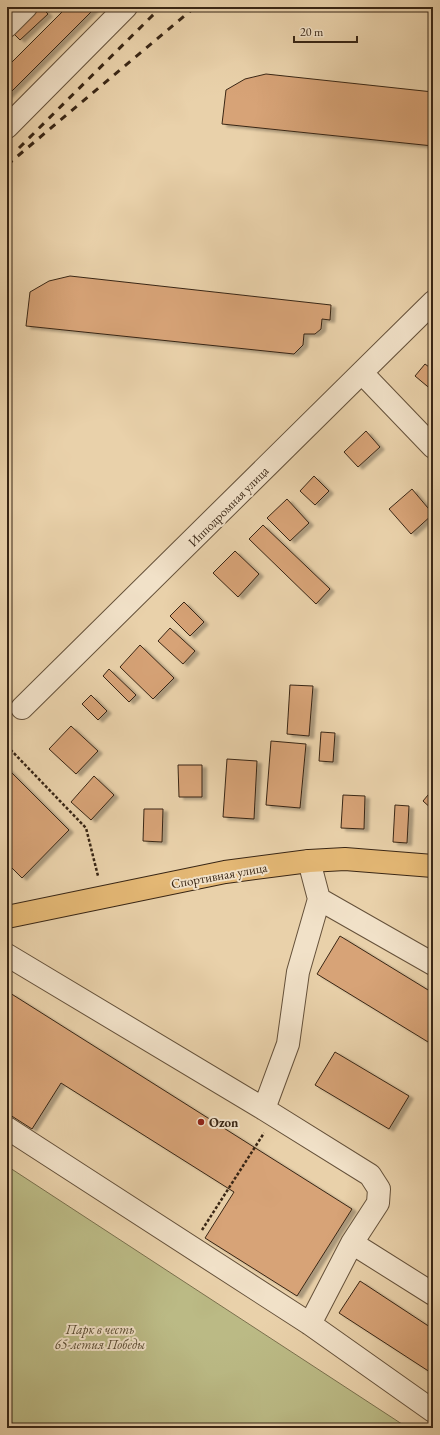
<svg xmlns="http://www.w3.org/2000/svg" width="440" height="1435" font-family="'EB Garamond',serif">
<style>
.green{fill:#bbba85;stroke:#7a704d}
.building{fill:#d7a377;stroke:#392615;filter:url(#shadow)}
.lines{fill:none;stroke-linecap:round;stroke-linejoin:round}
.minor-casing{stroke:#65513a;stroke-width:24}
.major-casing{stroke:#392615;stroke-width:24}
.path{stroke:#392615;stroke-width:2.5;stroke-dasharray:3 2;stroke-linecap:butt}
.minor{stroke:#f1e1c8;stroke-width:22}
.major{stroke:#e4b875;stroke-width:22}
.rail{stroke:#392615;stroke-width:3;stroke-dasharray:7 7;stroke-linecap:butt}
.poi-dot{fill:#8f2418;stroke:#f1e1c8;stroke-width:1.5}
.labels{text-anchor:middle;stroke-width:4;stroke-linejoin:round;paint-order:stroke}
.street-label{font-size:13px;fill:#392615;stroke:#f1e1c8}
.poi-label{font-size:13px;font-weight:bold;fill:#392615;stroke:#f1e1c8;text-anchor:start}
.park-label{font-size:13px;font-style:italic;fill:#5a4b31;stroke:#f1e1c8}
</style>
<defs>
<filter id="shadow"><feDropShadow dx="4.5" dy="2.5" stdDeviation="1" flood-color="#0004"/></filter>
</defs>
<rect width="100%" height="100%" fill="#e9d1aa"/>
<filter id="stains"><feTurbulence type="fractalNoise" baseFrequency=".005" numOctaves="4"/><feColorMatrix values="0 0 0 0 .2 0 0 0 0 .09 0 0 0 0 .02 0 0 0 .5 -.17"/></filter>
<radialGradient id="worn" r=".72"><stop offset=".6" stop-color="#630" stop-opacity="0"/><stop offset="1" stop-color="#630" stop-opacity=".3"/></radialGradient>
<path class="green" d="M7 1166 408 1428H19L7 1423Z"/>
<path class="building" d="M38 7H41L48 14 20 40 12 32Z
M67 7H96L7 96V67Z
M266 74 433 92V146L222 124 226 90 245 79Z
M70 276 331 305 330 320 322 319 321 329 315 334H304L303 345 294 354 26 326 30 292 49 281Z
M425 364 433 370V391L415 376Z
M366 431 380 447 358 467 344 452Z
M314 476 329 491 315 505 300 491Z
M412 489 433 514 411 534 389 509Z
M287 499 309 523 290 541 267 518Z
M263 525 330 589 316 604 249 539Z
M235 551 259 574 238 597 213 573Z
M184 602 204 622 190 636 170 616Z
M170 628 195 651 183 664 158 641Z
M140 645 174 678 153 699 120 667Z
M109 669 136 695 129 702 103 676Z
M290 685 313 686 309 736 287 734Z
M91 695 107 711 98 720 82 704Z
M71 726 98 751 76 774 49 749Z
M321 732 335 733 333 762 319 761Z
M271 741 306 744 300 808 266 805Z
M227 759 257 761 254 819 223 817Z
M178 765H202V797H179Z
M7 768 69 830 22 878 7 863Z
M94 776 114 795 91 820 71 802Z
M433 789V810L423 801Z
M343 795 365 796 364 829 341 828Z
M395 805 409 806 407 843 393 842Z
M144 809H163L162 842 143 841Z
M340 936 433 993V1045L317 974Z
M10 993 352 1209 297 1296 205 1238 234 1192 61 1083 32 1129 7 1113V998Z
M335 1052 409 1096 389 1129 315 1085Z
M360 1281 433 1329V1374L339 1313Z"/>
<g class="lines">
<g class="minor-casing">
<path id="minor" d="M7 26 26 7
M7 127 126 7
M362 373 433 447
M22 708 433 302
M309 861 319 899 433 964
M7 955 264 1109 370 1175 379 1189 378 1203 352 1243 310 1324
M264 1109 288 1044 298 972 319 899
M7 1128 310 1324 433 1411
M352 1243 433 1294"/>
</g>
<g class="major-casing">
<path id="major" d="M7 917 225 872 309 861 345 859 433 866"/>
</g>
<path class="path" d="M7 746 86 828 98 876
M202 1230 264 1133"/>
<use href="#minor" class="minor"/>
<use href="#major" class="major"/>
<path class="rail" d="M19 148 161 7
M7 165 195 7"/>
</g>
<circle class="poi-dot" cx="201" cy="1122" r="4"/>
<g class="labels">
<g class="street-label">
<text transform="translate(228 506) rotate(-45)" y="5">Ипподромная улица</text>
<text transform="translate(219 875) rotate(-10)" y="5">Спортивная улица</text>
</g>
<g class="poi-label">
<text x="209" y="1127">Ozon</text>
</g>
<g class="park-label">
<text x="100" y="1334">Парк в честь<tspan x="100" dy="15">65-летия Победы</tspan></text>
</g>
</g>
<rect width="440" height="1435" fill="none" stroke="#e9d1aa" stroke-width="24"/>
<rect x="8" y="8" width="424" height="1419" fill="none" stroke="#392615" stroke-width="2"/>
<rect x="12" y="12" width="416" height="1411" fill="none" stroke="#392615"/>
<path d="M294 36v6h63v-6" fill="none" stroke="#392615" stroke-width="2"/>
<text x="300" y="36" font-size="12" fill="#392615" stroke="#f1e1c8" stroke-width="3" paint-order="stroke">20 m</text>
<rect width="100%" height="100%" filter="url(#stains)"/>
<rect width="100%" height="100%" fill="url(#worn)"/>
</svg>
